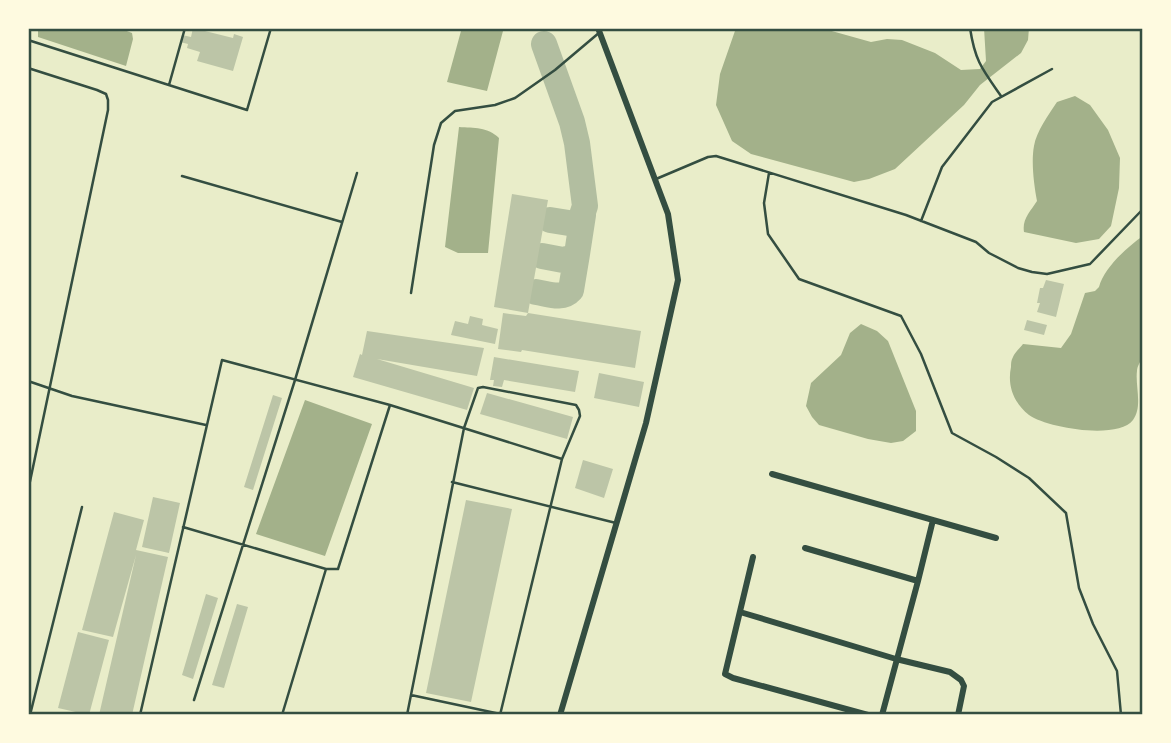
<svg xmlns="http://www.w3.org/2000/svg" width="1171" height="743" font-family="Jost,sans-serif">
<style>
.water{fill:#a3b18a}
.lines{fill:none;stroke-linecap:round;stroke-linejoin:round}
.taxiway{stroke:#b2bea0;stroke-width:26}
.building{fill:#bcc5a7}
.service{stroke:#344e41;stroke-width:2.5}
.minor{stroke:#344e41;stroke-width:6}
.neatline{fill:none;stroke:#344e41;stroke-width:2.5}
</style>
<rect width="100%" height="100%" fill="#e9edc9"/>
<path class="water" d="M38 28H119L132 33 133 39 126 66 38 37Z
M473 28H501L503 31 487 91 447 82 461 31Z
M736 28H821L871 42 887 39 902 40 935 53 961 70 980 69 986 61 984 28H1029L1028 40 1021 53 980 85 964 105 895 169 869 179 854 182 751 154 732 141 716 105 720 74Z
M1075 96 1090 105 1108 130 1120 158 1119 188 1111 226 1099 239 1076 243 1024 232C1022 219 1030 212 1037 201 1034 185 1031 162 1034 146 1036 132 1049 114 1057 102Z
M459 127C474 128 488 127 499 138L488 253H458L445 247Z
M1143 236V356C1141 361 1137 366 1137 371 1135 386 1143 406 1133 420 1118 440 1047 428 1029 415 1014 403 1007 386 1011 367 1011 364 1011 360 1013 357 1015 352 1020 348 1023 344L1061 348 1071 334 1085 293 1095 291 1099 287C1104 268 1127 247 1143 236Z
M861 324 877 331 888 341 916 411V431L903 441 891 443 868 439 819 425 812 417 806 406 811 383 841 355 850 333Z
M305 400 372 424 325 556 256 534Z"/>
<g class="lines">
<path class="taxiway" d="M544 44 572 122 577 143 585 206 580 221 575 224 550 220
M542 256 563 260 574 257 577 254 583 215
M536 292C549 294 562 300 571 290L577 254"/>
</g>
<path class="building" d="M193 28 233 38 234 34 243 37 233 71 197 61 200 52 187 48 188 44 180 42 182 35 191 37Z
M512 194 548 200 528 313 641 331 635 368 522 350 521 352 498 349 503 313 526 316 528 313 494 307Z
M1046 280 1064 284 1056 317 1037 312 1040 303H1037L1040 288H1043Z
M470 316 483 319 482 325 498 329 495 344 451 335 455 321 468 324Z
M1027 320 1047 325 1044 335 1024 330Z
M367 331 484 348 477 376 377 359 474 388 467 410 353 377 360 354 362 355Z
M494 357 579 371 575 392 504 380 502 387 493 386 494 380H490Z
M599 373 644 382 639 407 594 398Z
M487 393 573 417 567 439 480 414Z
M273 395 282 398 253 490 244 487Z
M583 460 613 469 604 498 575 488Z
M153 497 180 503 169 553 142 547Z
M466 500 512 509 471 702 426 693Z
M114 512 144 520 136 550 168 557 132 715H99L136 555 113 637 82 630Z
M206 594 218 598 193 679 182 675Z
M237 604 248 607 224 688 212 685Z
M78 632 109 640 89 715 58 708Z"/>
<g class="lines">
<path class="service" d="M970 28C975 61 982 69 1001 96
M28 40 247 110 271 28
M28 68 97 90 106 94 108 100V110L28 491
M169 85 185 28
M769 173 764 203 768 234 799 279 901 316 921 354 952 433 996 457 1029 478 1066 513 1079 588 1093 624 1117 671 1121 715
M182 176 342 222
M656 179 708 157 716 156 906 215 976 242 989 253 1018 268 1032 272 1047 274 1090 264 1143 209
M921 221 942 167 992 102 1052 69
M411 293 434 145 441 123 455 111 495 105 515 98 555 70 600 32
M28 381 72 396 206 425
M390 405 562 459 500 715
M452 482 616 523
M183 527 326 569
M411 695 505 715
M194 700 295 380 357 173
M30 715 82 507
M140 715 222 360 390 405 338 569H326L282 715
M407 715 464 428 478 388 483 387 576 405 579 410 580 416 562 459"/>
<path class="minor" d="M772 474 996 538
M805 548 918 581
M753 557 725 674 733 678 868 715
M740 612 896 659 950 672 961 680 964 686 958 715
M560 715 646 423 678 280 668 214 598 28
M882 715 918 581 933 520"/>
</g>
<rect width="1171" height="743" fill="none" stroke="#fefae0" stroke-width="60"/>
<rect x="30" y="30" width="1111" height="683" class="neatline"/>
</svg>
